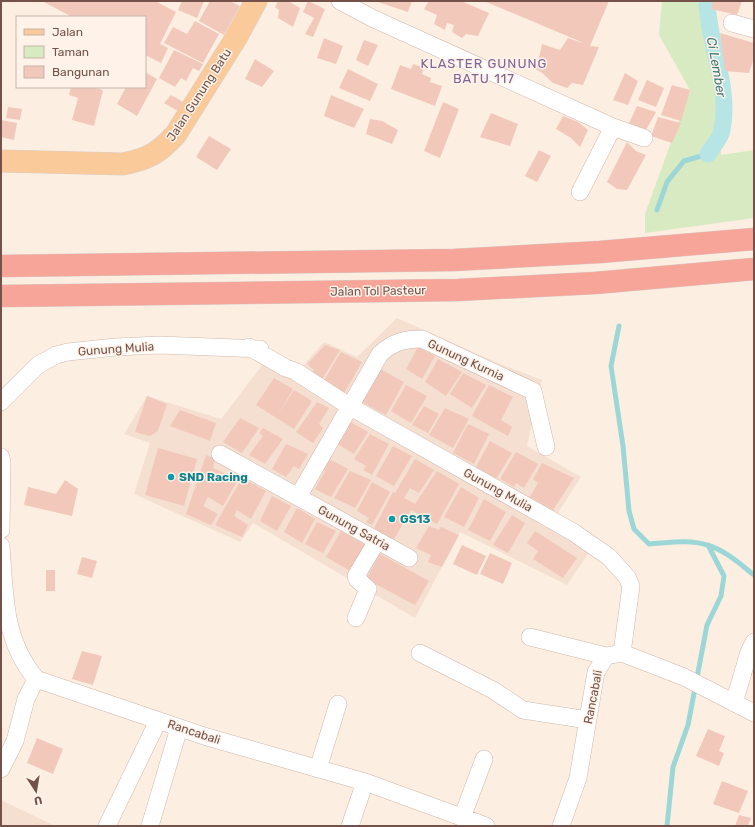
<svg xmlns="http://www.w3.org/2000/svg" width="755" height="827" font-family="Rubik,sans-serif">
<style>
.residential{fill:#f4dfd1}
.green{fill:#d7eac1}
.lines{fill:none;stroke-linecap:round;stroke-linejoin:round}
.stream{stroke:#9dd6d7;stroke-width:5}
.canal{stroke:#b7e5e6;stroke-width:17}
.building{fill:#f2c8ba}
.minor-casing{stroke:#cfb7ac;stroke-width:18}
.major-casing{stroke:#d8cfcc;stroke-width:23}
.highway-casing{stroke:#d8cfcc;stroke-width:23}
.minor{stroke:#fff;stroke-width:17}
.major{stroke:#fbca9a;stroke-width:22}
.highway{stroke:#f7a499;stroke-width:22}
.culture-dot{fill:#0f9aa8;stroke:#fff3e9;stroke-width:1.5}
.labels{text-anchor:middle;stroke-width:3;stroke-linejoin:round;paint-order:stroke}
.street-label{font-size:12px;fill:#745249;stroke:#fff3e9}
.culture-label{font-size:12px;font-weight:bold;fill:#0d838f;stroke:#fff3e9;text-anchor:start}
.neighbourhood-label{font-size:13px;letter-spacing:1px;fill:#7f6498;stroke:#fff3e9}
.water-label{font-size:13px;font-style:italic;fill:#3c787a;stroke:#fff3e9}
</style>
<rect width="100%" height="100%" fill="#fcefe2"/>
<path class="residential" d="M397 318 500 364 542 380 527 446 581 477 559 511 553 525 592 548 567 585 460 532 415 618 253 523 240 542 134 494 150 443 124 434 147 396 221 419 273 351 302 367 324 342 357 357Z
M1 800 55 826H1Z"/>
<path class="green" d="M662 1H706L705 37 717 86 721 155 754 150V218L645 233V214L690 90 659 35Z"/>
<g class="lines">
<path class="stream" d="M657 210 667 182 684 161 708 154
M619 326 611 366 623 446 629 511 634 529 649 544C667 543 689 539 707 545 725 550 740 564 754 575
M667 826 673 767 688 725 707 625 721 596 724 576 708 545"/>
<path class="canal" d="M707 1C708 45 731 86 722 130 721 138 712 147 708 154"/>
</g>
<path class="building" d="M42 1H155L176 12 160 44 168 48 161 63 145 55V17H72Z
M182 1H204L197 18 178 10Z
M210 1H230L240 6 224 35 199 21Z
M278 1H288L300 8 293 27 278 18 279 10 275 7Z
M308 1 325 9 313 37 305 34 314 18 303 12Z
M375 1H412L408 12Z
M429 1H461L489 13 478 36 466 34 462 38 452 32 454 25 447 23 445 30 434 24 437 15 424 9Z
M484 1H609L590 46 599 47 583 85 572 83 567 88 553 83 541 72 530 66 539 58 542 44 560 50 568 38 586 44Z
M713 1H742L737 15 711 9Z
M195 21 219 34 203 63 164 43 173 27 187 34Z
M720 33 754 43V58L749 73 725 71Z
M324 38 343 46 336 64 317 58Z
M364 40 378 45 368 66 356 60Z
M174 50 203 64 199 71 193 68 186 81 181 78 175 87 159 78Z
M255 59 274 71 262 87 245 79Z
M413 64 424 68 422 74 431 78 430 82 442 86 435 106 391 89 400 65 411 69Z
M348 69 378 84 370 101 339 88Z
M145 72 157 79 137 116 117 104 126 87H145Z
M625 73 638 81 628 105 613 100Z
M647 80 664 88 656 107 638 100Z
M672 85 690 90 681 121 661 115Z
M71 87H92L103 90 94 126 72 120 78 98 69 95Z
M171 95 185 103 178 111 164 103Z
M331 95 364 109 354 128 324 116Z
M443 102 459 109 440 158 424 151Z
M637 106 656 112 646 130 629 123Z
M8 107 22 109 20 120 6 118Z
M491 113 518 124 510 146 480 137Z
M563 116 578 122 588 130 580 147 571 138 556 129Z
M658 117 681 123 672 143 651 136Z
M370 119 382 121 398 130 392 144 366 134Z
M1 120 17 123 14 140 1 137Z
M209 136 231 149 217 170 196 157Z
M627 142 636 151 646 155 627 190 617 189 607 182Z
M539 150 551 156 537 182 525 176Z
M325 345 340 350 321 381 311 376 314 370 307 364Z
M418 347 435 356 422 379 406 369Z
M341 352 362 362 343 395 323 382Z
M438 359 462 372 446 396 425 382Z
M380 369 404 382 386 415 362 402Z
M463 373 486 385 472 408 450 394Z
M274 378 293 389 279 413 294 390 312 401 294 429 256 405Z
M406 385 427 396 411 423 391 411Z
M489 385 513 397 501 420 512 427 508 436 472 416Z
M147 396 167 404 158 431 150 436 135 432Z
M317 402 329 408 319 424 323 428 313 443 296 432Z
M424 406 439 414 428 433 412 425Z
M445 408 469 419 453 448 429 435Z
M180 410 216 423 210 441 170 426Z
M240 418 259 428 242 453 223 442Z
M347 420 368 432 354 454 334 442Z
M468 424 489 434 474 464 453 453Z
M263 428 283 439 265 464 249 455 263 436 259 433Z
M370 434 389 444 372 475 363 470 366 466 354 459Z
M490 441 512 453 496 479 476 467Z
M286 444 308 454 299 469 294 466 286 477 272 469Z
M393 446 412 456 394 486 376 476Z
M158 448 197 459 184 506 145 495Z
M516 452 538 464 524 488 516 483 514 487 500 479Z
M206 455 215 459 213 468 234 478 236 474 240 476 223 506 208 497 203 506 218 514 211 525 186 514Z
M327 458 348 469 331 497 315 489 325 471 321 468Z
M415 459 434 470 419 493 410 488 404 498 415 504 437 471 459 484 437 524 411 510 393 541 374 528 393 492 395 493Z
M542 463 574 478 553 510 530 497 538 483 533 479Z
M350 471 371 480 355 508 334 498Z
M242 478 266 491 251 519 237 510 234 516 248 525 242 537 215 525Z
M65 480 78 489 72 516 24 505 28 487 56 494Z
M372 482 390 492 372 525 366 522 369 518 357 511Z
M461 487 479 498 464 527 444 517Z
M272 496 291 506 277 531 260 521Z
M484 499 506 512 490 541 468 530Z
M297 508 315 519 302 543 284 532Z
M512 515 525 523 508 553 493 545Z
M317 522 336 531 323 553 305 544Z
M429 526 439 530 441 527 459 535 442 567 428 562 431 555 416 548Z
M341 531 367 546 352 572 326 557Z
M535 531 577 558 563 578 533 559 538 551 527 543Z
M462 545 486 556 477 575 453 564Z
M490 553 512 563 503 584 480 574Z
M380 554 429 581 415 605 366 579Z
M82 557 97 561 92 578 77 574Z
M46 570H55V591H46Z
M82 651 102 656 93 685 72 679Z
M708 729 725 736 719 751 724 753 719 766 696 756Z
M37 738 63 749 53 774 27 763Z
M722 781 748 791 739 813 713 804Z
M739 815 751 818 748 826H735Z"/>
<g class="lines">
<g class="minor-casing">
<path id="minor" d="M340 1 374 19 613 127 644 138
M732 23 754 29
M580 192 613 127
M249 347 286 368 295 371 349 406 573 532 609 557 627 577 631 586 622 653
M1 402 38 365 56 355 68 352 116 347 159 345 260 349
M220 454 409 558
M1 457 2 462 1 530
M298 497 380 354C393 342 404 339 422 339L533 391 546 447
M1 546C5 596 3 639 36 679L207 737 365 782 486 826
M356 618 368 589 357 579 356 576 377 541
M530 637 606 656
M420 653 493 690 523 710 588 720
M734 703 749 652 754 642
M1 769 15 741 26 699 36 679
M318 769 338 704
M462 818 484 759
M107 826 158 721
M150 826 179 728
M350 826 365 782
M561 826 578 778 596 672 606 656 622 653 684 677 754 713"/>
</g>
<g class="major-casing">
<path id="major" d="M1 161 123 164C148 159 159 153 176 134L236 38 256 1"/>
</g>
<g class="highway-casing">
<path id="highway" d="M1 266 454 260 600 252 754 239
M1 296 458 290 595 283 754 269"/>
</g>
<use href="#minor" class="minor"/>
<use href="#major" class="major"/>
<use href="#highway" class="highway"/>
</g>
<g class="culture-dot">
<circle cx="171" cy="477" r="4"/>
<circle cx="392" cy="519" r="4"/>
</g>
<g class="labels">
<g class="street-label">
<text transform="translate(199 95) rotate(-57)" y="4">Jalan Gunung Batu</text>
<text transform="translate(378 291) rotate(-1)" y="4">Jalan Tol Pasteur</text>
<text transform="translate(116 349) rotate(-4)" y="4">Gunung Mulia</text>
<text transform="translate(466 360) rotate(25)" y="4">Gunung Kurnia</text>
<text transform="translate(498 490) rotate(29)" y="4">Gunung Mulia</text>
<text transform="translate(354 528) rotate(29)" y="4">Gunung Satria</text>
<text transform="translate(593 697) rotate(-79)" y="4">Rancabali</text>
<text transform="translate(194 732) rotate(18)" y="4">Rancabali</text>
</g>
<g class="culture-label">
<text x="179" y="481">SND Racing</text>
<text x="400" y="523">GS13</text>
</g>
<g class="neighbourhood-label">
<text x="484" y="68">KLASTER GUNUNG<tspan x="484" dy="15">BATU 117</tspan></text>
</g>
<g class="water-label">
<text transform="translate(717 67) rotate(80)" y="5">Ci Lember</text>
</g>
</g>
<rect width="755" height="827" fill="none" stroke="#745249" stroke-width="4"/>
<rect x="16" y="16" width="130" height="72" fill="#fff3e9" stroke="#c7b3a9"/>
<rect x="24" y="29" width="20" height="6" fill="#fbca9a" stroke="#c7b3a9"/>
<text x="52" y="36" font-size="12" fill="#745249">Jalan</text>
<rect x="24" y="46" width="20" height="12" fill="#d7eac1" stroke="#c7b3a9"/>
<text x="52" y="56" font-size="12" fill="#745249">Taman</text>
<rect x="24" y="66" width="20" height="12" fill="#f2c8ba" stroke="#c7b3a9"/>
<text x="52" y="76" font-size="12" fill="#745249">Bangunan</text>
<g transform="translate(36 791) rotate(168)" stroke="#fff3e9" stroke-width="3" paint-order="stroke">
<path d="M0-3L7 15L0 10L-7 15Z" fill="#745249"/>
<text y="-6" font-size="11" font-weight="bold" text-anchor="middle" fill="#745249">U</text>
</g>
</svg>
